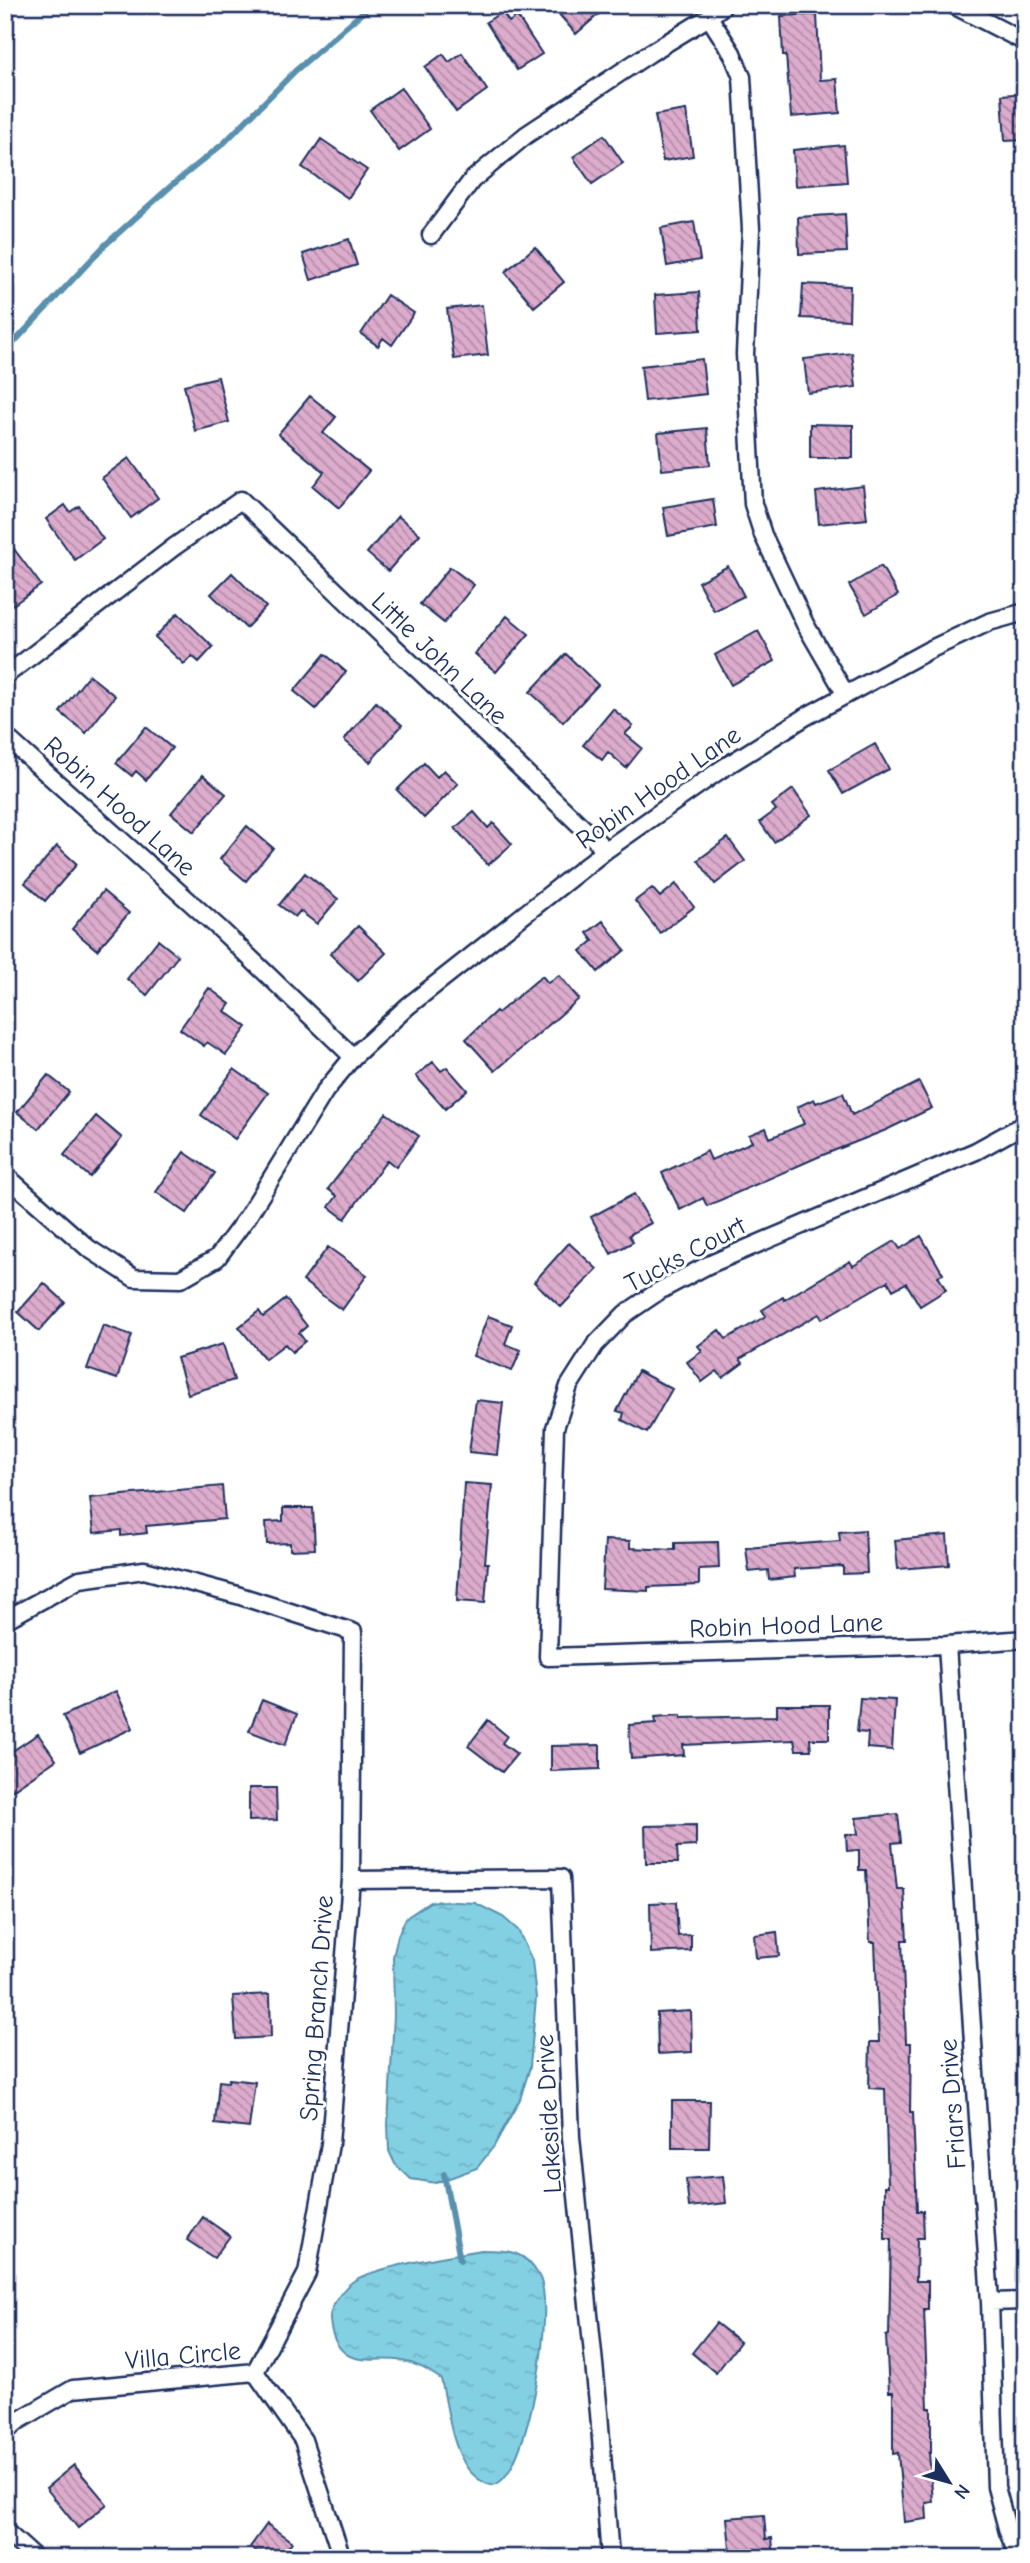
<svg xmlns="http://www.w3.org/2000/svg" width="1030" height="2563" font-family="'Comic Neue',sans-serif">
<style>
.water{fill:url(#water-ripples);stroke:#5990ae;stroke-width:2}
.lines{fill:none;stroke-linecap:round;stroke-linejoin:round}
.stream{stroke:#5990ae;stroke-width:6}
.building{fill:url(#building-back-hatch);stroke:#1b2f5e;stroke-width:2}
.street-casing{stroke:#1b2f5e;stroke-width:21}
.street{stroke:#fff;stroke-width:16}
.labels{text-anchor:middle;stroke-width:6;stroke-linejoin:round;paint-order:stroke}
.street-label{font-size:26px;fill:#1b2f5e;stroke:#fff}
</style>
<defs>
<pattern id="water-ripples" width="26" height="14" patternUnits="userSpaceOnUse" patternTransform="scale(1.75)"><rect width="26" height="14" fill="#83d0e3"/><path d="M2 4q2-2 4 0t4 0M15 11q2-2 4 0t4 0" fill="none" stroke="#71b3c5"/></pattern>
<pattern id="building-back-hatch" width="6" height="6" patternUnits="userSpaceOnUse" patternTransform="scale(1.75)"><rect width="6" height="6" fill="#ddaccc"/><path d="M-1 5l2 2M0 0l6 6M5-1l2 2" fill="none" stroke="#b28ca9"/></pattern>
</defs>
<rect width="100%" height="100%" fill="#fff"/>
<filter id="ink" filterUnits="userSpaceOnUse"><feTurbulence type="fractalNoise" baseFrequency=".0143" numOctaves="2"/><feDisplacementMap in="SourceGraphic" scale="14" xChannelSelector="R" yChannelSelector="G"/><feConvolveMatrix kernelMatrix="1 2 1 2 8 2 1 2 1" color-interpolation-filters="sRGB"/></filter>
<g filter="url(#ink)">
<path class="water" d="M438 1901 475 1903 503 1917 518 1930 532 1960 536 1998 530 2067 520 2099 494 2146 477 2168 436 2183 411 2179 395 2164 389 2151 388 2124 394 2015 393 1957 398 1935 406 1918 430 1902Z
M481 2250C508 2250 525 2250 539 2276 556 2305 529 2471 496 2484 491 2487 486 2483 481 2481 475 2476 470 2473 466 2466 450 2441 448 2408 441 2379 430 2371 416 2363 402 2361 385 2357 358 2364 345 2353 335 2345 331 2332 330 2320 329 2306 344 2287 355 2280 382 2265 449 2256 481 2250Z"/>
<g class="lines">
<path class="stream" d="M5 352 105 245 171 186 224 143 295 71 371 5
M444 2174 460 2260"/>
</g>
<path class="building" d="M551 5H609L576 34Z
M502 12 509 22 517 16 542 54 517 70 486 22Z
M817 14 820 80 837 79 840 113 791 117 786 55H783L781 16Z
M462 53 487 90 456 112 425 67 443 54 449 62Z
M401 88 430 129 399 151 370 110Z
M1025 93V140L1005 141 1002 95Z
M686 110 693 156 663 161 655 115Z
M604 135 623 163 592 184 573 157Z
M321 139 367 170 348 198 302 167Z
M844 145 847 182 795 186 793 150Z
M845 214 847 252 799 254 798 217Z
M694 222 700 260 667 266 661 228Z
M349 239 357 265 311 280 303 254Z
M535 247 564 282 534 307 505 272Z
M803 284 850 286 849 320 801 318Z
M699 292 701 330 657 333 655 295Z
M387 295 414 313 392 345 383 338 378 346 361 334Z
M482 305 488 355 454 359 447 309Z
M852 353 856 387 808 393 804 359Z
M702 359 706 394 645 401 641 366Z
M218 377 229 422 195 431 184 385Z
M310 396 336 417 323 433 369 471 339 508 313 486 324 472 278 434Z
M810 424 853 425V458H810Z
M707 428 710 465 662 470 658 433Z
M129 458 158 498 131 518 102 478Z
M863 486 867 519 819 524 816 492Z
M713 499 717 527 668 536 663 507Z
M65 505 70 512 79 506 103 539 75 560 46 519Z
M398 516 420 534 388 571 367 553Z
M5 537 41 585 13 605 5 595Z
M728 566 744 596 714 611 698 582Z
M881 566 898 595 866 614 849 585Z
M450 567 474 585 444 623 420 604Z
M232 573 266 607 246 628 211 594Z
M178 613 213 647 199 662 192 656 184 664 155 637Z
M507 616 529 634 496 672 475 654Z
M758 631 775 661 731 685 715 655Z
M325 654 346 672 316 709 294 691Z
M566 654 598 685 563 722 530 692Z
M89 675 115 696 86 733 60 712Z
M376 702 402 725 370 762 344 740Z
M613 709 633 726 625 734 642 748 626 768 608 752 602 760 583 745Z
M146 727 172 748 146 780 136 771 132 776 116 763Z
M875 744 889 769 843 794 829 770Z
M424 763 437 777 444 770 458 784 424 818 397 790Z
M203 775 226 794 194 832 171 813Z
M793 789 811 815 774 842 760 822 776 810 772 805Z
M474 812 488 828 493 823 512 844 488 865 455 828Z
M247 826 273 848 246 881 220 859Z
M728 838 745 861 715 884 698 860Z
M57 846 77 864 45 901 25 883Z
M305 873 338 899 317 924 300 911 295 917 279 905Z
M676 884 694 907 660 933 635 901 652 888 660 897Z
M103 891 129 913 97 950 72 929Z
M603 921 625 950 598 972 581 951 593 941 587 933Z
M358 926 386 953 358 981 330 954Z
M158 940 178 956 147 995 127 979Z
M559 975 579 999 495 1071 466 1039 496 1011 498 1013 542 976 548 983Z
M209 988 230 1004 225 1011 247 1027 226 1055 207 1042 204 1046 180 1029Z
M433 1062 441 1071 447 1067 467 1090 445 1109 416 1076Z
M234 1069 268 1093 235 1139 201 1115Z
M48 1075 69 1092 38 1129 17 1112Z
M919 1082 932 1108 886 1130 818 1157 707 1206 703 1198 680 1210 662 1173 707 1151 711 1160 752 1142 749 1135 766 1128 770 1138 804 1124 797 1107 814 1099 816 1103 843 1093 852 1115Z
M386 1113 419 1136 396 1167 387 1160 345 1219 329 1207 337 1196 328 1189Z
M96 1116 122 1138 90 1177 64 1155Z
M184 1152 215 1173 187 1213 156 1192Z
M634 1194 651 1223 629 1235 633 1242 611 1254 591 1217Z
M921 1236 943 1274 938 1276 946 1290 920 1306 906 1283 893 1290 888 1281 822 1319 819 1314 740 1359 743 1363 723 1378 717 1371 702 1382 687 1362 702 1351 698 1346 719 1330 726 1339 766 1316 762 1310 783 1297 784 1300 850 1261 853 1266 895 1241 900 1249Z
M569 1243 597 1269 561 1307 534 1282Z
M328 1247 367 1275 342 1310 303 1281Z
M44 1283 65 1302 39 1331 18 1312Z
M286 1299 307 1326 299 1333 305 1341 292 1352 285 1344 265 1359 239 1327 259 1311 263 1317Z
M488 1316 512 1325 505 1344 521 1350 512 1371 473 1356Z
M103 1325 132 1335 117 1379 87 1369Z
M223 1344 234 1380 188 1394 177 1358Z
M638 1371 672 1389 647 1433 622 1420 624 1413 617 1411Z
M476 1400 503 1403 497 1455 469 1452Z
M464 1483 492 1485 485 1563H488L485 1603 457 1601Z
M222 1486 225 1519 146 1526 147 1533 121 1536V1530L94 1533 90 1498Z
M283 1508H313L315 1549 290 1550V1543L267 1544 266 1522 283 1521Z
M865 1530 867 1573 843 1574V1566L794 1569 795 1577 769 1580 768 1570 749 1572 746 1548 840 1541 839 1532Z
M947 1535 949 1565 898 1569 895 1540Z
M605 1540 630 1541V1548L675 1550V1543L718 1542 719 1568 699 1569V1585L648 1587V1591L602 1589Z
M116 1691 133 1728 80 1753 63 1716Z
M860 1698 895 1700 892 1750 867 1748 868 1733 857 1732Z
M262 1700 297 1714 285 1745 249 1731Z
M777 1705H829V1739H810L811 1750H796L794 1740 683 1745 684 1755 631 1759 629 1725 656 1723 655 1717 681 1715V1718L777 1716Z
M488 1720 507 1736 502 1743 517 1754 502 1772 468 1746Z
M38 1734 56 1760 5 1795V1756Z
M600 1745V1769L551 1771V1746Z
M249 1788H276L277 1820 249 1821Z
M898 1814 901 1842 892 1843 897 1889H904L907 1940H902L906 2043H911L910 2112H913L917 2211H923L924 2238H917L916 2281H928V2309H924L928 2408H931V2453H929L933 2502 926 2503 927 2519 904 2522 898 2453 893 2454V2392H889L886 2336 889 2335 891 2239H885V2186H888L885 2089 869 2088 870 2042H879L875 1942H870L866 1870H859V1850L847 1851 846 1834H858L856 1818Z
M696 1825V1846L677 1847 678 1863H646L645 1826Z
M676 1902 678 1936 691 1935V1951L651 1953 650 1903Z
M777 1932 779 1956 756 1958 754 1935Z
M270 1994 271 2037 236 2039 233 1996Z
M691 2011 692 2052 658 2054 657 2013Z
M229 2079 255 2082 249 2128 215 2124 219 2081 228 2082Z
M672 2101H710L709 2148H672Z
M723 2176 726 2203 689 2207 686 2179Z
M203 2217 230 2236 214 2258 187 2240Z
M716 2323 740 2342 716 2373 692 2353Z
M74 2465 107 2504 78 2528 46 2488Z
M764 2515 766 2539 772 2538 774 2558H731L727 2518Z
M267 2524 292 2542 280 2558H264L250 2547Z"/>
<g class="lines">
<g class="street-casing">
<path id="street" d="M953 5 1025 42
M709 17 724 5
M431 235 472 180 526 135 650 53 709 17 732 53 742 77 751 229 745 354 753 504 763 535 805 624 846 695
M5 676 174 547 241 500 606 850
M5 736 220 929 353 1057
M1025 1124 976 1151 708 1265 659 1291 625 1314 595 1345 569 1386 555 1428 548 1657 947 1645 1025 1639
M5 1175 88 1248 134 1278 180 1279 217 1258 248 1216 325 1091 353 1057 408 1006 606 850 720 770 805 717 929 650 989 622 1025 612
M5 1620 80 1579 144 1570 237 1595 353 1632 351 1880 330 2144 307 2273 255 2372
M947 1645 990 2302 996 2487 1008 2532 1019 2558
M351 1880 561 1878 571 2137 599 2413 610 2558
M990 2302 1025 2301
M255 2372 303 2440 342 2558
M5 2432 18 2421 73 2389 255 2372
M5 2531 35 2558"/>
</g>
<use href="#street" class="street"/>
</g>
</g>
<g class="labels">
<g class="street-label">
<text transform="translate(440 658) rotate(44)" y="9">Little John Lane</text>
<text transform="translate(658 787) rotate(-35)" y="9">Robin Hood Lane</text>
<text transform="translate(120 806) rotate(42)" y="9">Robin Hood Lane</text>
<text transform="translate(685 1254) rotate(-28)" y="9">Tucks Court</text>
<text transform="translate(786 1625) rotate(-2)" y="9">Robin Hood Lane</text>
<text transform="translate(316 2008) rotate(-86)" y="9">Spring Branch Drive</text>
<text transform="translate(952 2104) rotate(-94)" y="9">Friars Drive</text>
<text transform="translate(548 2114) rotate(-93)" y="9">Lakeside Drive</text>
<text transform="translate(183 2355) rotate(-5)" y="9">Villa Circle</text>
</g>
</g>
<rect width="1030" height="2563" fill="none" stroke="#fff" stroke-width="28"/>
<rect x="14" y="14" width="1002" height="2535" fill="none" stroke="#1b2f5e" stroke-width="2.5" filter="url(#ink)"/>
<g transform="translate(949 2482) rotate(127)" stroke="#ffffff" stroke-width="5" paint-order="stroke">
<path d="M0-5L12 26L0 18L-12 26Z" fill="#1b2f5e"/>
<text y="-10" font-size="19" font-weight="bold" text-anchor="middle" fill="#1b2f5e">N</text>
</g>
</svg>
